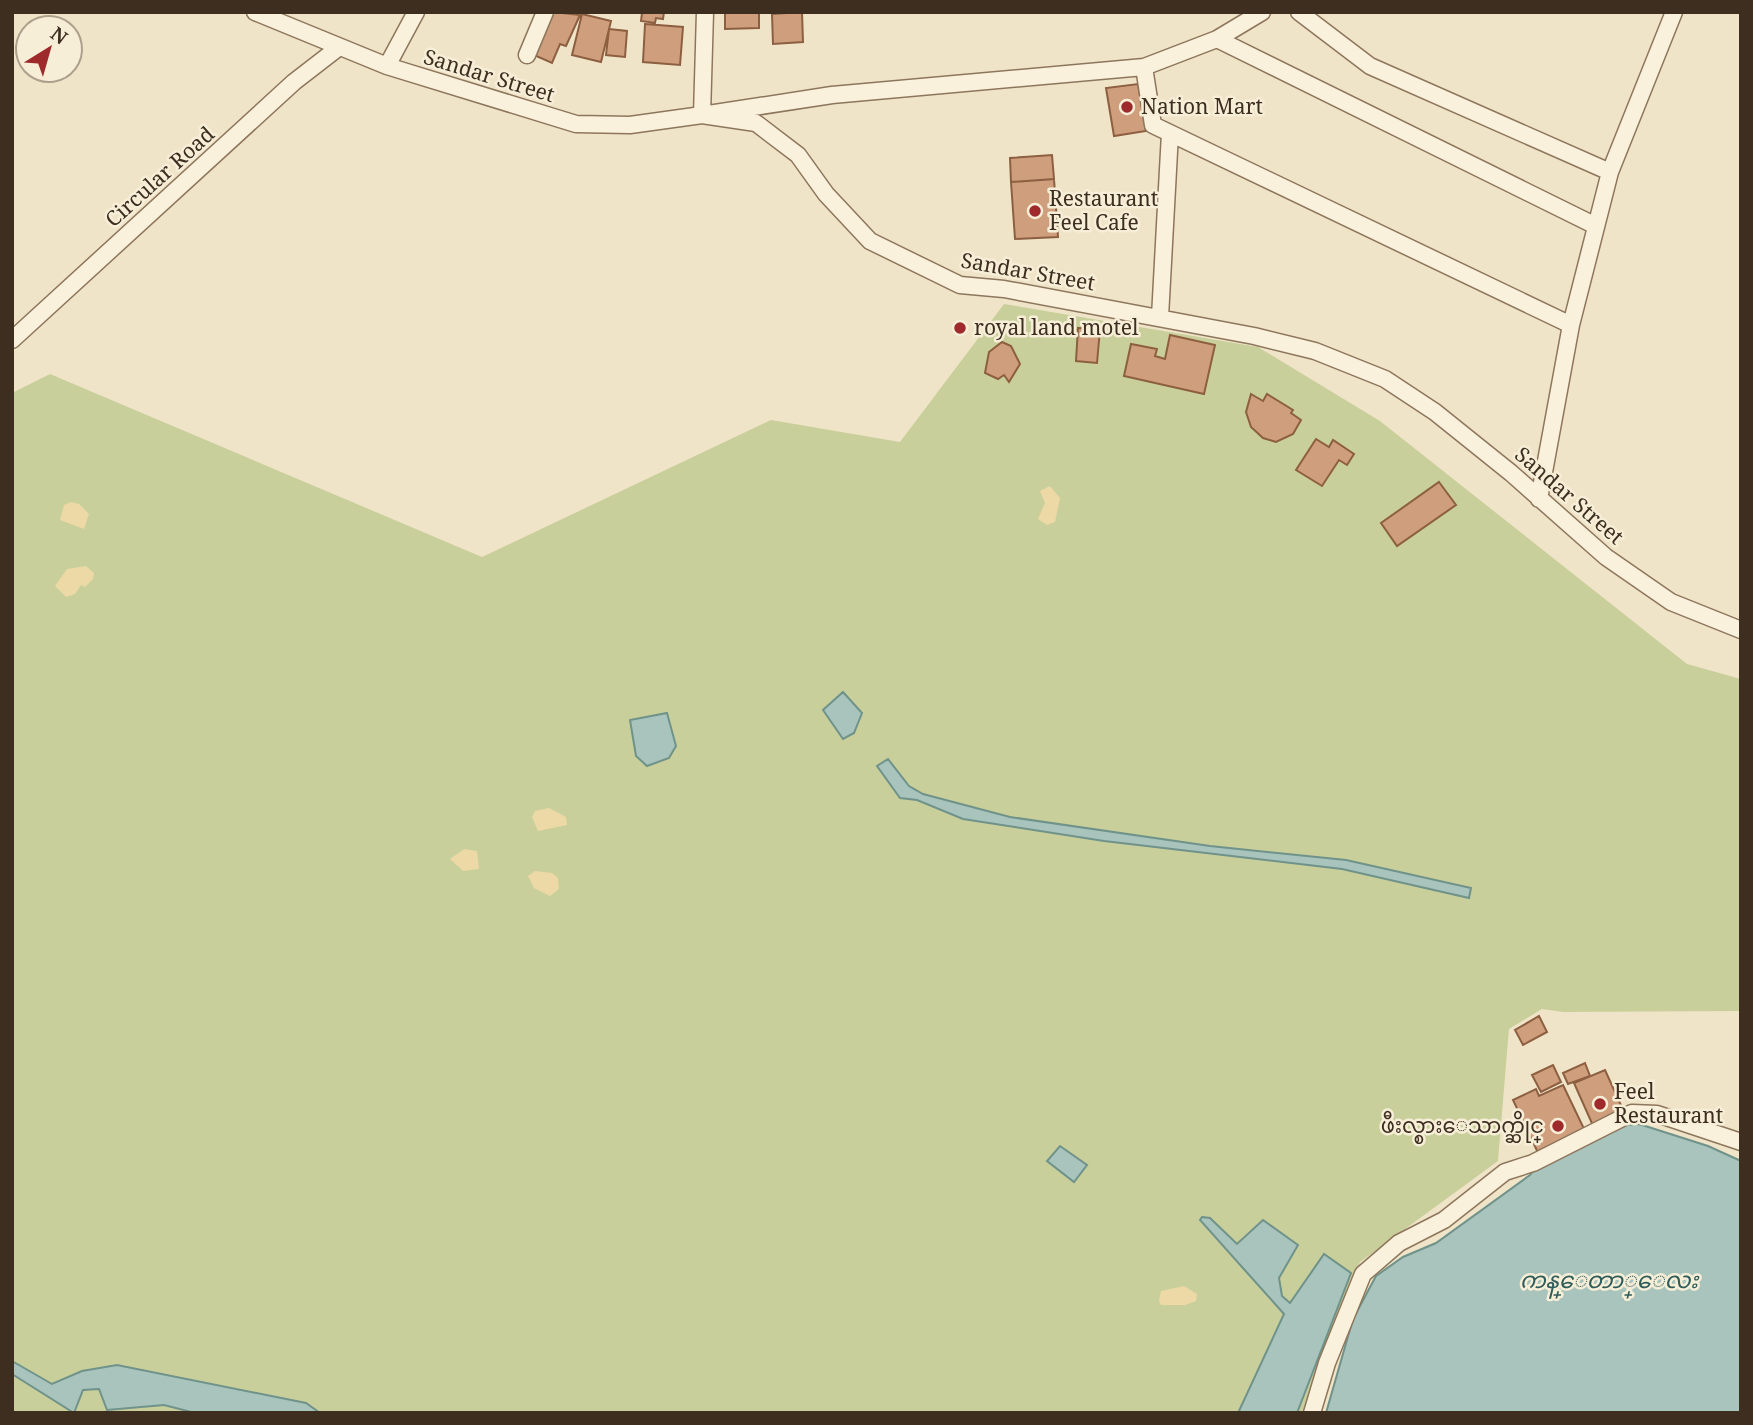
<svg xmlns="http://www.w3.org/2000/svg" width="1753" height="1425" font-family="'Noto Serif','Noto Sans Myanmar',serif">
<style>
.green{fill:#c9cf9b}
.sand{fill:#ecd9a5}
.water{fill:#a9c4bc;stroke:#6f938a;stroke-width:2}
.building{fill:#cf9f7d;stroke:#8d5f41;stroke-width:2}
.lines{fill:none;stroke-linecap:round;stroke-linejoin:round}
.minor-casing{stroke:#8d765c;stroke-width:19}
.minor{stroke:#faf1dc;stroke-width:16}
.poi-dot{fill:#9e2a2b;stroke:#f7eed8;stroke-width:2.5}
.labels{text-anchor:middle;stroke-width:5;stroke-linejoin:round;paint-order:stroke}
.street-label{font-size:21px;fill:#3d2e20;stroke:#f7eed8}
.poi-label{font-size:21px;fill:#3d2e20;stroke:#f7eed8;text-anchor:start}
.water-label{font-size:23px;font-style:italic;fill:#2f5d5a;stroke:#f7eed8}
</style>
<rect width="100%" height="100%" fill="#f0e4c8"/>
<path class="green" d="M1004 304 1258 347 1380 421 1687 664 1741 679V1011L1563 1012 1542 1009 1509 1029 1498 1161 1360 1262 1302 1413H12V393L50 374 482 557 771 420 900 442Z"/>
<path class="sand" d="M1050 486 1060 498 1055 522 1047 525 1038 519 1045 503 1040 491Z
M71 502 79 504 89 514 84 529 60 520 64 505Z
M86 566 94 573 93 579 85 587 81 585 75 594 66 597 55 586 67 569Z
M549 808 566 817 567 825 538 831 532 817 535 811Z
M464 849 477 851 479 869 463 871 450 859Z
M535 871 552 873 558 878 559 889 550 896 534 888 528 876Z
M1184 1286 1197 1294 1196 1301 1185 1305H1161L1159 1301 1161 1291Z"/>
<path class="water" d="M843 692 862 713 854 733 843 739 823 710Z
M667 713 676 746 669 758 647 766 636 756 630 720Z
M888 759 909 786 923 794 1010 817 1210 846 1346 860 1471 888 1469 898 1342 869 1104 841 963 819 917 800 900 798 877 766Z
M1639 1124 1708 1146 1741 1161V1413H1326L1353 1319 1376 1276 1403 1257 1436 1243 1530 1175 1540 1160 1615 1126Z
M1060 1146 1087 1165 1074 1182 1047 1161Z
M1202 1217 1210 1218 1237 1244 1263 1220 1298 1245 1279 1278 1282 1296 1290 1303 1324 1254 1351 1273 1297 1413H1238L1284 1314 1200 1220Z
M12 1361 52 1384 82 1371 117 1365 306 1403 320 1413H195L164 1405 107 1410 99 1389 83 1390 74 1413 12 1374Z"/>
<path class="building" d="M553 12 580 15 566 46 560 44 552 63 534 55Z
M635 12H664L663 19 656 18 655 23 641 21 642 13Z
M725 12H759V28L725 29Z
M802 12 803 42 773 44 772 14Z
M582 14 611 21 601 62 572 55Z
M645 24 683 27 680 65 643 62Z
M609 29 627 31 625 57 606 55Z
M1138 84 1146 131 1114 136 1106 88Z
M1052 155 1054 179 1011 182 1010 158Z
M1054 179 1058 237 1015 239 1011 182Z
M1078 328 1100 329 1097 363 1076 361Z
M1170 335 1215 345 1204 394 1124 376 1131 344 1157 349 1155 356 1165 359Z
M1002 342 1011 346 1020 364 1009 382 1004 375 998 379 985 373 989 352Z
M1251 394 1263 401 1267 394 1293 410 1291 413 1301 420 1293 434 1276 442 1263 438 1251 427 1246 412Z
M1316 439 1329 447 1333 440 1354 454 1347 465 1339 460 1322 486 1296 470Z
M1439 482 1456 505 1397 546 1381 523Z
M1539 1016 1547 1032 1523 1045 1515 1030Z
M1585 1063 1590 1076 1568 1084 1563 1073Z
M1553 1065 1561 1082 1541 1092 1532 1075Z
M1605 1070 1625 1114 1594 1128 1574 1083Z
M1563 1085 1586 1133 1539 1155 1513 1100 1536 1089 1539 1096Z"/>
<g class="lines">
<g class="minor-casing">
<path id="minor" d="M255 12 387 66 576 124 630 125 702 115 756 123 798 155 826 194 870 241 960 285 1004 289 1254 336 1315 351 1385 379 1435 412 1511 473 1606 557 1671 602 1741 630
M705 12 702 115 832 95 1144 67 1217 39 1262 12
M1299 12 1370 66 1610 172
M1217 39 1596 226
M527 55 545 12
M387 66 416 12
M1144 67 1153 125 1571 325
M1160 317 1170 133
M12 340 294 82 338 48
M1539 499 1571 325 1610 172 1674 12
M1312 1413 1327 1363 1363 1274 1399 1243 1444 1220 1505 1172 1533 1163 1632 1113 1657 1114 1741 1142"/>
</g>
<use href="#minor" class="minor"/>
</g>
<g class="poi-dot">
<circle cx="1127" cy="107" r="7"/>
<circle cx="1035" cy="211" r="7"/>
<circle cx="960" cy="328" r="7"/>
<circle cx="1600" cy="1104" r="7"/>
<circle cx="1558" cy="1126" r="7"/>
</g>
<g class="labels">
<g class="street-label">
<text transform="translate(489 76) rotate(17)" y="7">Sandar Street</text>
<text transform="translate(160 177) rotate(-42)" y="7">Circular Road</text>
<text transform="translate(1028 272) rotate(10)" y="7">Sandar Street</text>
<text transform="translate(1569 496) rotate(41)" y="7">Sandar Street</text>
</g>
<g class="poi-label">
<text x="1141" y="114">Nation Mart</text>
<text x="1049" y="206">Restaurant<tspan x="1049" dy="24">Feel Cafe</tspan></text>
<text x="974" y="335">royal land motel</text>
<text x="1614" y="1099">Feel<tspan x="1614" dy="24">Restaurant</tspan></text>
<text x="1544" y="1133" text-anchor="end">ဖီးလ္စားေသာက္ဆိုင္</text>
</g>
<g class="water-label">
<text x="1609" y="1288">ကန္ေတာ္ေလး</text>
</g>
</g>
<rect width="1753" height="1425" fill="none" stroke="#3d2e20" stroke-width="28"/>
<g transform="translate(49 49) rotate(37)"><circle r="33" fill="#f7eed8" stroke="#ada18e" stroke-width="2"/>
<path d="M0-5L12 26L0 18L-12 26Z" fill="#9e2a2b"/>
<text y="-10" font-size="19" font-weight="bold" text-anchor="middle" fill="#3d2e20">N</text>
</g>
</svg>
